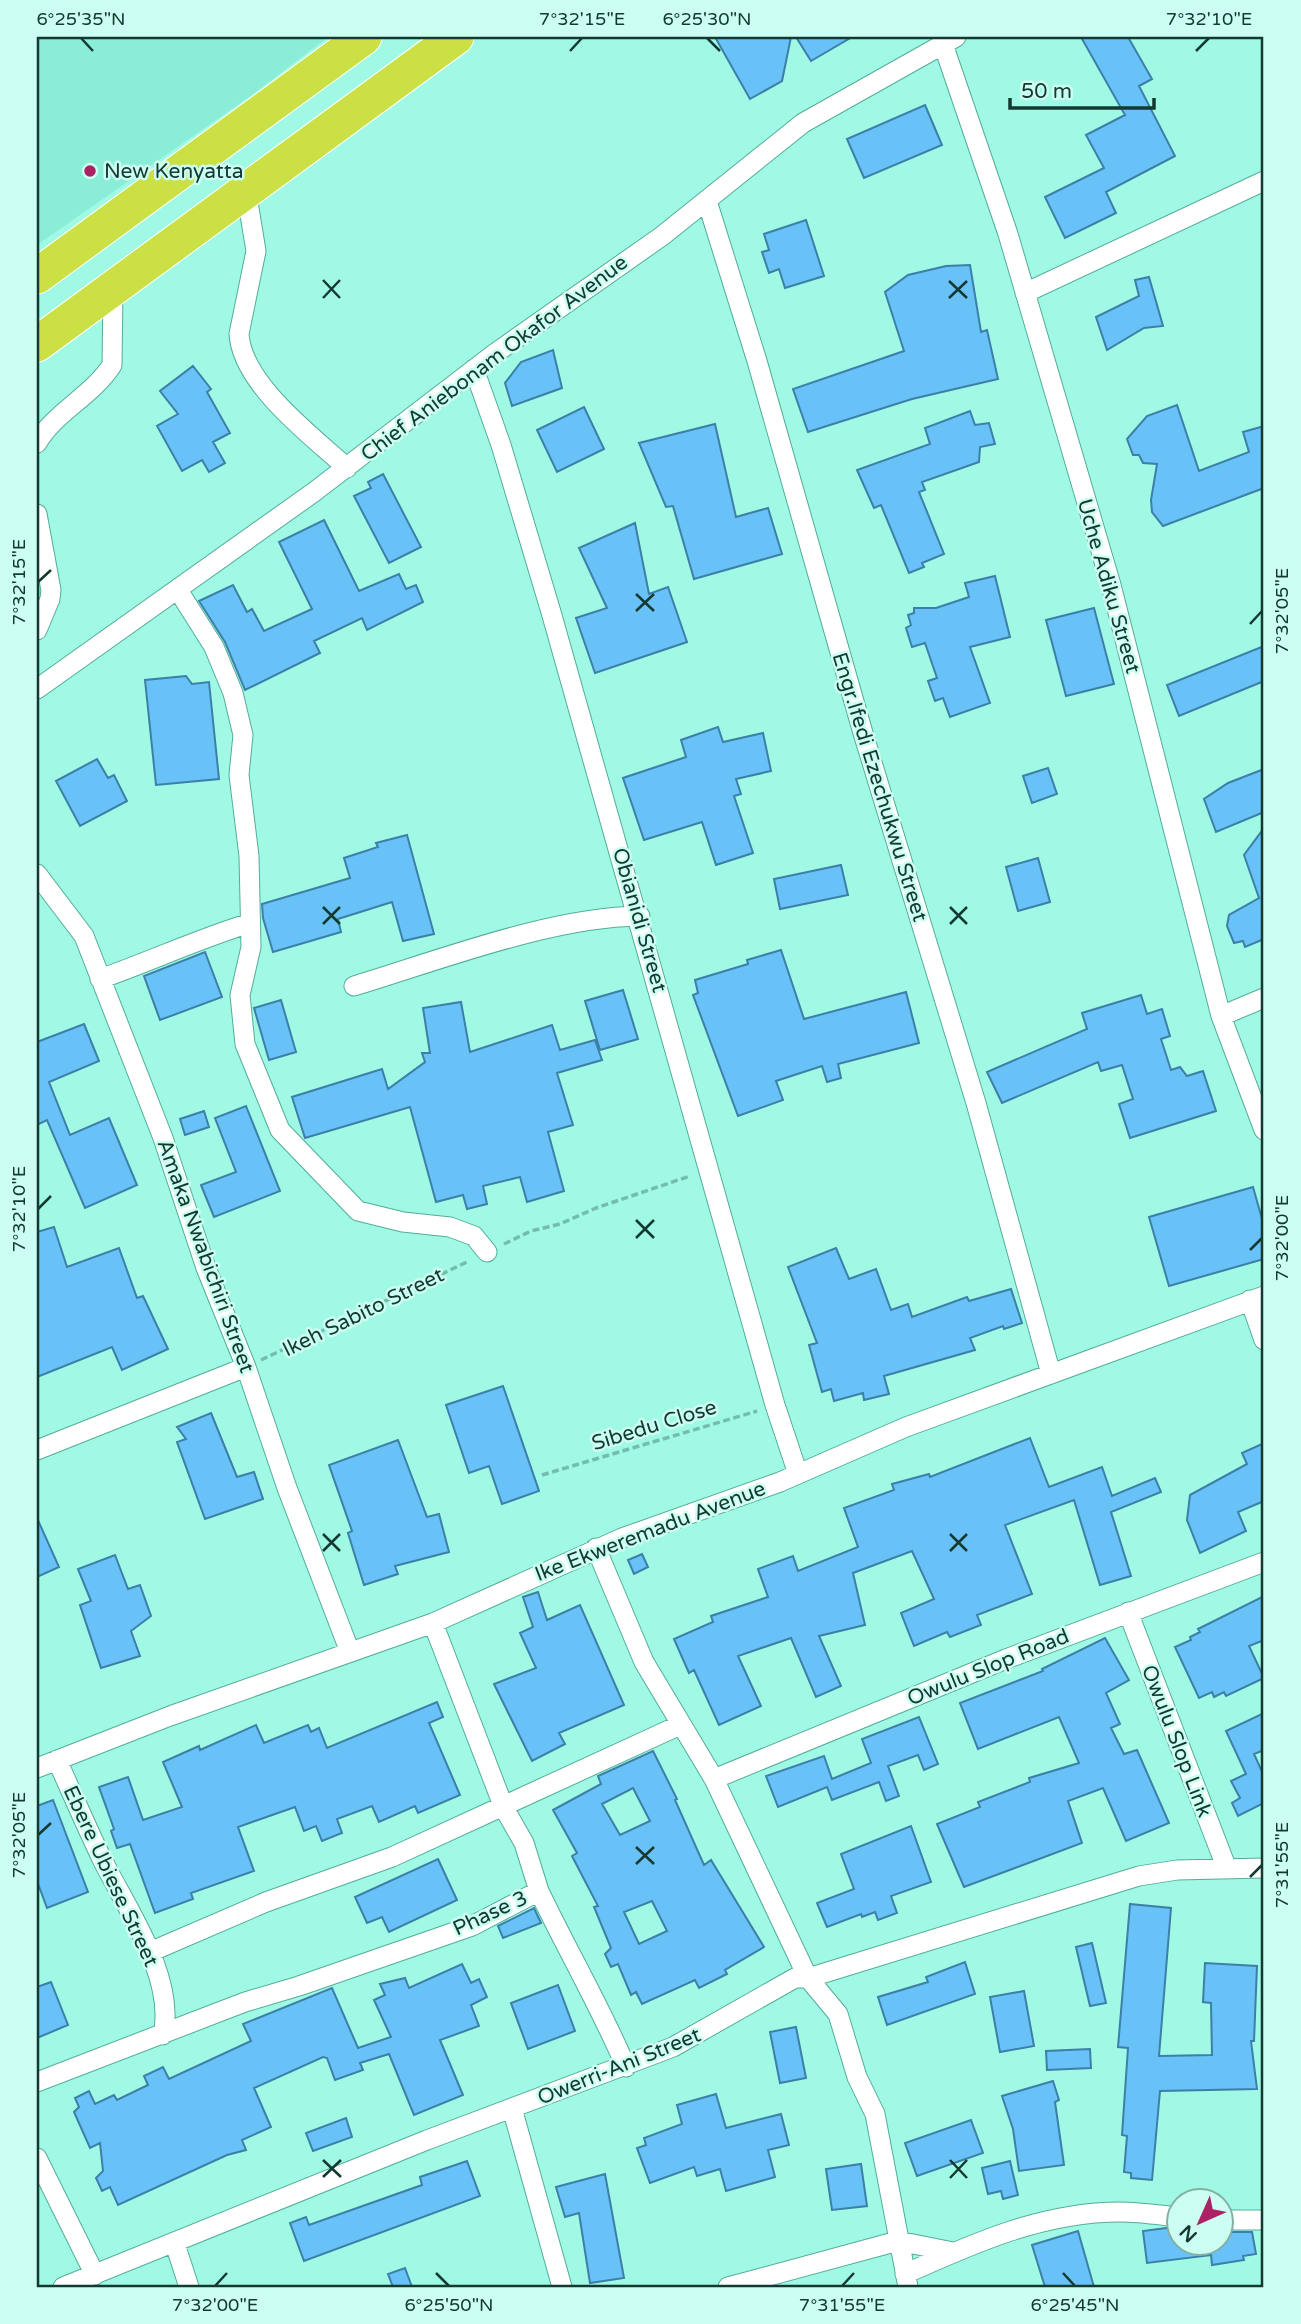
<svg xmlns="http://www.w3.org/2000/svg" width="1301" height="2324" font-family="'Varela Round',sans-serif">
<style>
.built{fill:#8aedd7}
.building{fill:#68c2f7;stroke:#3c7fa7;stroke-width:2;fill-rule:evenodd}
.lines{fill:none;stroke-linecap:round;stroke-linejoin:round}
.street-casing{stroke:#53ad99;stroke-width:21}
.highway-casing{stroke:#fff;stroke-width:37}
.path{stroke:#74bdac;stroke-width:3.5;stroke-dasharray:7 3.5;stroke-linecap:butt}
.street{stroke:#fff;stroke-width:19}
.highway{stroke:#cae044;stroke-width:35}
.ticks{fill:none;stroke:#133931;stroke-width:2.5}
.poi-dot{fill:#ab2164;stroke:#ccfff1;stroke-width:2.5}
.labels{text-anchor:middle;stroke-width:5;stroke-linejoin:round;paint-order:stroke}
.poi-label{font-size:21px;fill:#133931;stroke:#ccfff1;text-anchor:start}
.street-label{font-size:21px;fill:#133931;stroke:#ccfff1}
.neatline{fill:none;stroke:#133931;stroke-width:2.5}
.ticks-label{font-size:18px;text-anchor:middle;fill:#133931}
</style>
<rect width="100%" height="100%" fill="#a0f9e4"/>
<path class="built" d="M37 37H328L249 97 37 245Z"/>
<path class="building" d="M715 37H791L782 81 750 99Z
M796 37H852L811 61Z
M1081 37H1128L1152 79 1139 86 1175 156 1106 192 1116 213 1065 238 1045 197 1104 168 1086 135 1125 115Z
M925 105 942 145 864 178 847 139Z
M806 220 824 276 785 288 779 269 769 273 762 252 769 250 764 234Z
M970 265 981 332 987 330 998 379 912 399 808 432 793 389 904 351 885 292 908 275 946 266Z
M1149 277 1163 326 1144 328 1107 350 1096 317 1139 296 1135 280Z
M553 350 562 388 512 406 505 383 521 362Z
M193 366 211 389 207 392 230 433 213 442 225 463 209 472 202 460 182 471 157 426 178 414 160 391Z
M1177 405 1199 471 1249 452 1243 432 1264 426V488L1163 526 1152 512 1151 500 1157 464 1143 463 1139 455H1133L1127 439 1147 416Z
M584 407 604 449 557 472 537 430Z
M970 411 975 425 989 423 995 444 980 447 979 462 922 482 925 490 919 492 944 554 922 563 924 567 909 573 881 505 874 508 857 470 930 444 925 428Z
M715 424 736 517 768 508 782 554 694 579 673 506 666 507 639 443Z
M383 474 421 547 389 563 354 496 371 488 368 482Z
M324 520 359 591 399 574 406 589 416 585 423 602 367 630 362 618 314 641 320 653 245 690 225 642 199 601 233 585 247 612 252 609 264 631 312 609 279 542Z
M635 523 649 594 668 587 687 642 595 673 576 618 607 608 579 548Z
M995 576 1010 637 970 647 990 703 950 717 943 698 935 701 928 681 937 678 925 643 912 647 906 628 911 625 908 615 914 613V608H936L969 597 965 583Z
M1094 608 1114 684 1066 696 1046 620Z
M1264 646V681L1179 716 1167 685Z
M186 676 192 684 209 682 219 779 156 785 145 680Z
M718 727 723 742 763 733 771 771 736 779 741 794 734 796 753 853 716 865 702 822 644 840 623 778 686 757 681 740Z
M97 759 108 778 114 775 127 801 80 826 56 781Z
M1048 768 1057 794 1032 803 1023 776Z
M1264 769V812L1216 832 1204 799 1228 783Z
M1264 828V939L1245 947 1243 941 1234 943 1227 926 1229 915 1259 898 1244 855Z
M407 835 434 934 403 941 392 902 338 919 341 932 273 952 263 918 262 904 350 878 344 858 378 847 376 843Z
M1038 858 1050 902 1018 911 1006 867Z
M841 865 848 895 780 909 774 879Z
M781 950 804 1019 906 992 919 1043 838 1064 841 1078 827 1082 822 1066 776 1081 783 1100 738 1116 693 995 698 993 695 980 748 964 747 960Z
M205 952 222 997 160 1020 144 976Z
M623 990 638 1039 600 1050 585 1001Z
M1141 995 1147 1014 1162 1009 1170 1036 1161 1039 1171 1070 1180 1067 1187 1076 1203 1071 1216 1111 1130 1138 1119 1104 1133 1099 1122 1065 1101 1071 1098 1062 1002 1103 987 1072 1087 1029 1082 1013Z
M281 1000 296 1052 269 1060 254 1008Z
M461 1002 470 1052 552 1025 560 1050 595 1040 602 1060 557 1073 573 1125 548 1132 564 1191 527 1202 520 1177 483 1186 487 1204 467 1209 463 1195 436 1202 410 1107 305 1138 292 1097 382 1069 388 1089 425 1062 422 1053H430L423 1008Z
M84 1024 99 1061 49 1082 70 1135 109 1118 137 1185 85 1208 47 1120 37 1125V1042Z
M246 1106 280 1191 214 1217 201 1185 236 1172 215 1118Z
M204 1111 209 1127 185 1135 180 1119Z
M1253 1187 1264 1226V1259L1169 1286 1149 1217Z
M54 1227 67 1267 119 1248 137 1298 143 1296 168 1349 122 1370 112 1347 37 1377V1232Z
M836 1248 849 1279 876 1269 891 1310 908 1304 912 1317 967 1297 969 1301 1011 1289 1022 1323 1004 1329 1003 1326 970 1338 975 1350 884 1376 889 1394 864 1400 863 1393 834 1401 831 1389 822 1392 809 1345 817 1343 788 1267Z
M503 1386 539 1491 502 1504 489 1466 469 1473 446 1405Z
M211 1413 237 1477 254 1472 263 1499 205 1519 177 1442 186 1439 177 1427Z
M1030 1438 1049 1487 1102 1467 1112 1496 1155 1478 1161 1492 1111 1512 1131 1576 1100 1585 1074 1500 1005 1525 1032 1594 977 1615 981 1625 950 1637 947 1632 914 1646 901 1613 934 1599 912 1551 853 1573 865 1625 819 1636 841 1686 816 1697 791 1638 738 1656 761 1706 719 1725 694 1670 689 1673 674 1639 713 1622 711 1616 768 1597 758 1569 793 1556 798 1571 858 1547 844 1508 894 1490 892 1484 929 1474 930 1477Z
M398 1440 427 1517 439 1514 449 1552 395 1566 398 1574 364 1585 348 1533 352 1531 329 1465Z
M1264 1443V1501L1238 1512 1246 1531 1200 1553 1187 1520 1190 1495 1247 1464 1242 1453Z
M37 1518 59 1567 37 1577Z
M642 1554 648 1567 634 1574 628 1560Z
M115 1555 128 1589 140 1585 151 1616 131 1631 140 1656 101 1668 80 1605 91 1601 78 1569Z
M538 1592 547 1620 580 1605 624 1705 559 1733 565 1744 532 1761 494 1684 536 1668 520 1633 533 1627 523 1597Z
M1264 1596V1640L1249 1646 1264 1678 1226 1696 1224 1692 1214 1697 1212 1692 1199 1698 1175 1647 1191 1640 1190 1637 1200 1632 1198 1629Z
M1105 1638 1129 1680 1106 1693 1120 1724 1111 1728 1124 1754 1137 1750 1169 1823 1126 1841 1103 1788 1068 1801 1082 1843 964 1887 937 1824 980 1807 978 1802 1030 1782 1029 1778 1079 1763 1059 1717 978 1749 960 1703 1043 1671 1042 1669Z
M437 1702 443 1717 429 1723 460 1795 418 1813 415 1806 379 1822 372 1806 337 1819 342 1833 322 1841 316 1826 304 1831 295 1807 238 1827 254 1871 191 1893 193 1899 155 1913 130 1844 117 1848 111 1831 114 1829 99 1787 128 1777 143 1820 182 1807 163 1762 199 1746 200 1750 256 1725 264 1743 308 1725 311 1732 319 1728 327 1748Z
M1264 1713V1750L1254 1754 1264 1776V1803L1238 1816 1232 1803 1240 1798 1231 1781 1246 1774 1226 1731Z
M919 1717 938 1764 924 1770 918 1755 888 1766 899 1796 886 1801 879 1782 832 1800 827 1787 778 1807 766 1776 824 1756 832 1779 871 1763 862 1739Z
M653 1751 677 1799 675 1800 704 1865 711 1860 764 1947 725 1970 727 1974 699 1988 695 1980 642 2004 636 1992 631 1995 618 1964 611 1967 605 1954 611 1948 594 1907 598 1906 572 1856 577 1853 553 1810 601 1784 598 1776ZM633 1788 650 1821 620 1835 602 1804ZM652 1901 667 1931 639 1944 624 1912Z
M53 1800 88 1892 47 1908 37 1881V1806Z
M911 1826 931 1882 891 1896 897 1913 878 1920 875 1912 862 1917 861 1914 827 1927 817 1903 854 1889 841 1854Z
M438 1859 457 1900 389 1932 382 1917 367 1923 355 1897Z
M1130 1904 1171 1908 1159 2056 1212 2055 1211 2003 1203 2002 1205 1963 1257 1966 1254 2041H1251L1257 2089 1160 2091 1152 2180 1131 2178V2173L1124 2172 1127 2136 1122 2135 1128 2048 1118 2047Z
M534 1908 541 1923 503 1938 498 1926Z
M1092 1943 1106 2003 1090 2006 1076 1947Z
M965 1962 975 1994 887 2025 878 1997 928 1982 926 1977Z
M462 1964 471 1983 479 1979 487 1997 471 2005 479 2026 440 2040 463 2095 414 2115 389 2054 360 2063 363 2070 335 2080 327 2058 323 2057 254 2088 271 2127 242 2140 246 2150 227 2155 118 2205 110 2187 102 2191 96 2178 103 2171 100 2143 90 2148 74 2112 79 2107 75 2098 89 2091 95 2104 114 2095 117 2100 148 2085 144 2076 163 2067 169 2079 251 2041 243 2024 332 1988 358 2048 391 2037 374 2000 385 1995 380 1984 405 1978 409 1988Z
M51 1982 68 2025 37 2038V1987Z
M558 1985 575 2031 528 2049 511 2003Z
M1024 1991 1034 2046 1000 2052 990 1997Z
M796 2027 806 2078 780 2083 770 2032Z
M1090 2049 1091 2068 1047 2070 1046 2051Z
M1053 2081 1059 2100 1055 2102 1064 2165 1019 2171 1013 2129 1002 2096Z
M716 2094 726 2128 781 2114 789 2145 768 2150 775 2177 726 2191 720 2169 697 2176 694 2167 650 2183 637 2148 646 2145 644 2138 682 2124 677 2105Z
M346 2118 352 2137 313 2151 306 2133Z
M971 2120 983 2153 917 2176 905 2143Z
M467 2161 480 2196 304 2261 290 2223 306 2217 309 2225 422 2185 420 2177Z
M1010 2161 1018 2195 1003 2199 1001 2191 988 2194 982 2168Z
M861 2164 867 2206 832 2210 826 2169Z
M605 2174 624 2278 590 2283 579 2213 565 2217 556 2187Z
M1166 2228 1179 2229V2244H1221V2232H1252L1256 2254 1243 2256 1244 2260 1212 2265 1211 2255 1147 2263 1143 2231Z
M1078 2231 1094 2287H1045L1032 2245Z
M405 2268 412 2287H393L388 2274Z"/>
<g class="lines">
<g class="street-casing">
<path id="street" d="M943 44 1008 234 1111 585 1221 1016 1264 1130
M246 190 256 251 239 334C242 384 312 436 347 468
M707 201 757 361 863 733 976 1103 1051 1374
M1025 293 1264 181
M474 369 501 445 551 612 775 1405 798 1474
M37 443C55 412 92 396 112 365L113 289
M37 514 51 590 50 599 37 630
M178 590 214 647 233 693 243 735 239 775 249 856 251 947 240 995 245 1044 280 1130 358 1211 403 1222 450 1227 474 1236 487 1252
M37 689 314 492 494 354 662 236 803 123 956 37
M37 874 84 936 163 1138 206 1268 246 1367 287 1488 350 1652
M100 979C151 961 198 939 250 923
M354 986C440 960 551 917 640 916
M1221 1016 1264 998
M1250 1300 1264 1340
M37 1450 246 1367
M596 1548 644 1662 714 1779 808 1978 838 2014 857 2077 875 2114 908 2287
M1128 1612 1227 1869
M57 1760C72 1793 86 1826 102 1859 126 1908 176 1977 163 2035
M37 1768 170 1716 433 1623 622 1538 780 1482 906 1427 1264 1296
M714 1779 1006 1659 1264 1562
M539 1891C567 1950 600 2006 626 2067
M150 1952 266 1902 392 1857 680 1725
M37 2082 245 2002 299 1986 472 1926 539 1891 524 1843 504 1808 433 1623
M512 2108 562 2287
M37 2158 95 2275
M1220 2220H1264
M175 2244 189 2287
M905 2274C974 2243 1043 2212 1120 2212 1139 2212 1159 2215 1178 2217
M63 2287 427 2140 673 2047 795 1978H808L1139 1876 1177 1870 1264 1868
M728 2287 898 2241 953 2252"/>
</g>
<g class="highway-casing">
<path id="highway" d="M37 276 364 37
M37 344 456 37"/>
</g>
<path class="path" d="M504 1244 531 1231 560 1224 596 1208 690 1176
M261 1360 469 1261
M542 1475 757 1411"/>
<use href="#street" class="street"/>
<use href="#highway" class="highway"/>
</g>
<path class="ticks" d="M81 38 93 51M707 38 720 51M570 51 582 38M1196 51 1209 38M323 280 340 298M949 281 967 298M323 298 340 280M949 298 967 281M38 582 51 570M636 594 654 611M636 611 654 594M1250 624 1262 611M323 907 340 924M950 907 967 924M323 924 340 907M950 924 967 907M38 1209 51 1196M636 1220 654 1238M636 1238 654 1220M1250 1250 1262 1238M323 1534 340 1551M950 1534 967 1551M323 1551 340 1534M950 1551 967 1534M38 1835 51 1823M636 1847 654 1864M636 1864 654 1847M1250 1877 1262 1865M323 2160 341 2177M950 2160 967 2178M323 2177 341 2160M950 2178 967 2160M436 2273 449 2286M1063 2273 1075 2286M215 2286 227 2273M842 2286 854 2273"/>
<circle class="poi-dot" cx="90" cy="171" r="7"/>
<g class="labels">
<g class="poi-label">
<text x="104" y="178">New Kenyatta</text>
</g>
<g class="street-label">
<text transform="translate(494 358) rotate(-37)" y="7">Chief Aniebonam Okafor Avenue</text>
<text transform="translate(1109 586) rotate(74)" y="7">Uche Adiku Street</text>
<text transform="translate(880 787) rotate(73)" y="7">Engr.Ifedi Ezechukwu Street</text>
<text transform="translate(640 920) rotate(74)" y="7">Obianidi Street</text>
<text transform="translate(206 1256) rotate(70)" y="7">Amaka Nwabichiri Street</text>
<text transform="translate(363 1312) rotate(-26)" y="7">Ikeh Sabito Street</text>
<text transform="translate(654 1425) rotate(-17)" y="7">Sibedu Close</text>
<text transform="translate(650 1531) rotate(-21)" y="7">Ike Ekweremadu Avenue</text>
<text transform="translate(988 1667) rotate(-22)" y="7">Owulu Slop Road</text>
<text transform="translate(1177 1741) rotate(69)" y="7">Owulu Slop Link</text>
<text transform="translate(111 1876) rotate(65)" y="7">Ebere Ubiese Street</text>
<text transform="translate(490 1913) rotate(-25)" y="7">Phase 3</text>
<text transform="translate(619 2066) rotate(-22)" y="7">Owerri-Ani Street</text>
</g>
</g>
<rect width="1301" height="2324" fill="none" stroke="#ccfff1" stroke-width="77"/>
<g transform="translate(1200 2222) rotate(225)"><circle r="33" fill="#ccfff1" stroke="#82b0a4" stroke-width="2"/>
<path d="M0-5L12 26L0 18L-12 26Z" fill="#ab2164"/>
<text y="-10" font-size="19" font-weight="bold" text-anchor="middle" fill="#133931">N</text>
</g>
<path d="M1010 98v10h144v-10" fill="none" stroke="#133931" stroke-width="3.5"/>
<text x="1021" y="98" font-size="21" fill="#133931" stroke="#ccfff1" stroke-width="5" paint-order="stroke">50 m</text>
<rect x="38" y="38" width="1224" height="2248" class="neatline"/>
<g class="ticks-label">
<text x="81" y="25">6°25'35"N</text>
<text x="582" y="25">7°32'15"E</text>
<text x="707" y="25">6°25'30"N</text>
<text x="1209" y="25">7°32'10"E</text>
<text transform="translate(19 582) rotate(-90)" y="6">7°32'15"E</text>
<text transform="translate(1282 611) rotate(-90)" y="6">7°32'05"E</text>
<text transform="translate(19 1209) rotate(-90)" y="6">7°32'10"E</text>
<text transform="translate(1282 1238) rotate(-90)" y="6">7°32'00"E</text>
<text transform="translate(19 1835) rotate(-90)" y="6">7°32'05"E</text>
<text transform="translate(1282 1865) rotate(-90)" y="6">7°31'55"E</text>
<text x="215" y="2311">7°32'00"E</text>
<text x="449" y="2311">6°25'50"N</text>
<text x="842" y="2311">7°31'55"E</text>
<text x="1075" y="2311">6°25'45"N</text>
</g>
</svg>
